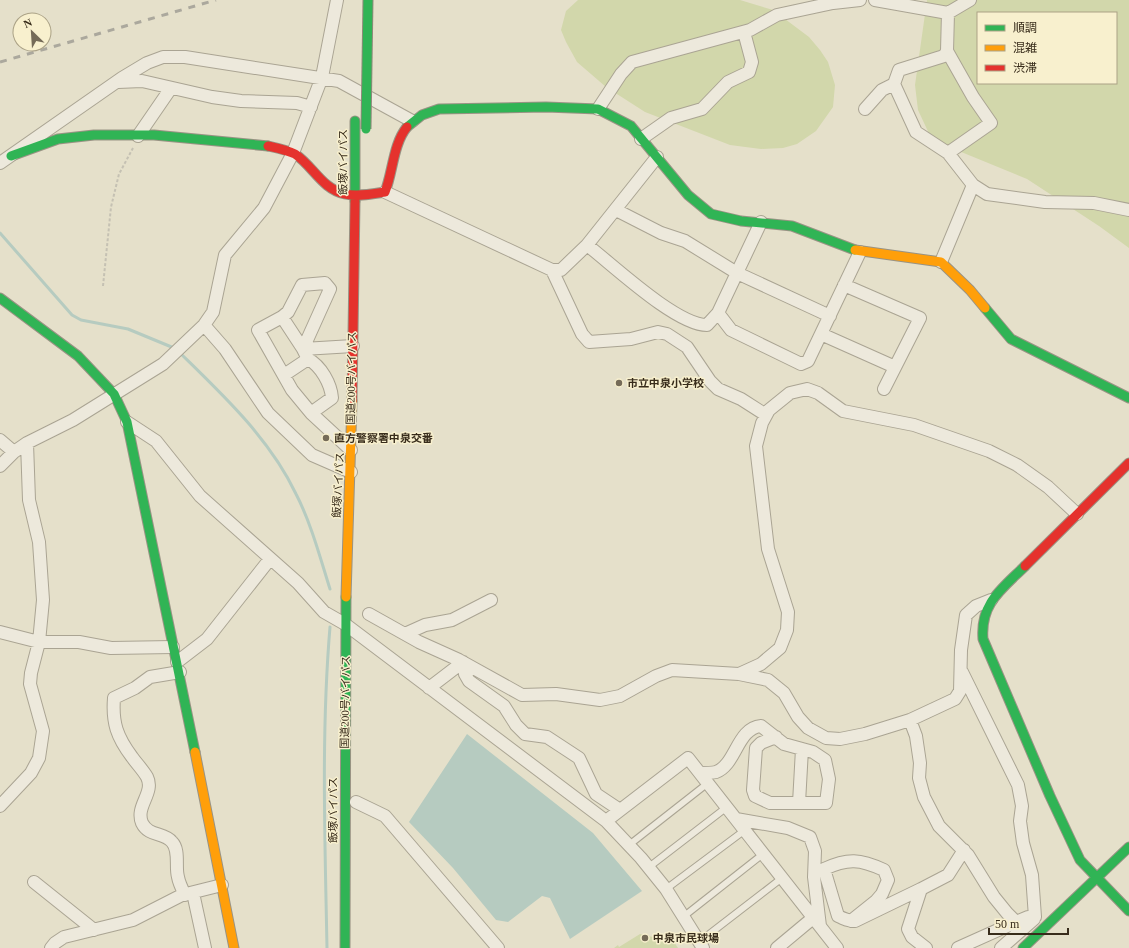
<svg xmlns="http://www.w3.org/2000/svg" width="1129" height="948" font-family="'Times New Roman','Noto Sans JP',serif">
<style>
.green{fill:#d2d7ab;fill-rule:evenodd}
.water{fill:#b6cbc0}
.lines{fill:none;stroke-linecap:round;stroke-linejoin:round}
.stream{stroke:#b6cbc0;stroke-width:3}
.lane-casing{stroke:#aaa493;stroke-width:8}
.street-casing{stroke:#aaa493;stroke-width:14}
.fast-casing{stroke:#999384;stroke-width:11}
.slow-casing{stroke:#999384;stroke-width:11}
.jam-casing{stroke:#999384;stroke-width:11}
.path{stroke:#c5c1b3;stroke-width:2;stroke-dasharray:3 2;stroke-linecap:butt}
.lane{stroke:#ede9dc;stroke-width:6}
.street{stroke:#ede9dc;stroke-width:12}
.fast{stroke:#30b455;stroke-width:9}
.slow{stroke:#ff9f0a;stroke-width:9}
.jam{stroke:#e5322d;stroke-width:9}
.rail{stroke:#aba89d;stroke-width:3;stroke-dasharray:7 7;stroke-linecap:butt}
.fast-bridge-casing{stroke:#8f897a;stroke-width:11;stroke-linecap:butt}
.fast-bridge{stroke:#30b455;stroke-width:9}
.poi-dot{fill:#756b58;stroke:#f8f0ce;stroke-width:1.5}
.labels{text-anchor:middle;stroke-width:3;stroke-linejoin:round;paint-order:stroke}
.street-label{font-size:11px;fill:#382c1b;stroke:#f8f0ce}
.poi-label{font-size:11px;font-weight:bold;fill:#382c1b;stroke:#f8f0ce;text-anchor:start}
</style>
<rect width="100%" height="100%" fill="#e5e0ca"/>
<path class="green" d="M578 0H740L773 10 809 37 820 50 828 62 835 85 833 107 816 131 797 144 783 148 761 149 730 145 645 112 606 87 577 62 566 42 561 30 566 11Z
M927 0H1129V248L1099 226 1027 179 932 140 918 110 915 85ZM978 13H1116V83H978Z
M640 934 674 942 678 948H614L618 945 619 947Z"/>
<path class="water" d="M467 734 593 833 642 891 570 939 550 898 542 896 508 922 496 920 453 868 409 822Z"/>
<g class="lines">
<path class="stream" d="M0 233 72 315 81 320 128 329 174 348
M180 353C223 395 270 439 296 494 311 523 320 557 330 589
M327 948C325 841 321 734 330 627"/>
<g class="lane-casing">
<path id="lane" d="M629 845 708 783
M649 867 727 807
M666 889 745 830
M683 917 763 854
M699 942 782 878"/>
</g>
<g class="street-casing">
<path id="street" d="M875 0 948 13 970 0
M947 51 973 97 991 123 948 153
M118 82 142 81 212 97 241 101 297 103 311 107
M894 84 916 132 948 153 973 185 987 194 1045 202 1094 203 1129 210
M598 109 621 74 632 62 750 30 777 15 833 3 860 0
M865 109 882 90 894 84 899 70 944 56 947 51 948 13
M138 136 171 88
M641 139 671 118 702 109 728 82 749 72 752 62 744 32
M0 163 122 78 147 63 163 57H185L339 81 412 121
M385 192 552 270H561L587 245 657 157
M616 210 661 233 685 241 737 273 830 316
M587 245C613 265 676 325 707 325L718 313 761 222
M941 262 973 185
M552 270 582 334 589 342 631 339 658 332 667 334 687 347 710 381 718 389 741 399 766 415
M844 285 920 318 884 389
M718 313 731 330 801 364 808 361 860 252
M282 317 288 312 302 285 325 283 330 289 303 349 308 359 284 375
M204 325 225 349 268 413 312 455 351 472
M821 334 895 367
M308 359C321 366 331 384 332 398L311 413
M127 422 156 441 200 496 298 583 324 612 345 624 606 821 641 858 666 889 703 948
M0 440 14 452
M351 450 311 413 292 390 258 330 282 317 303 349 353 346
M0 466 14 452 27 443 73 420 163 364 204 325 213 312 225 255 264 208 293 153 322 77 337 0
M369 614 419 642 459 660 522 695 556 694 600 700 620 696 656 676 672 670 739 674 768 680 784 693 798 717 808 728 826 738 840 739 865 734 910 720 955 699 960 691 961 650 966 615 976 606 991 600
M0 632 39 642H79L111 648 173 647
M405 634 425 625 452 620 491 600
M177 662 207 639 270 559
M180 672 150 677 135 688 114 698C112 723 117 737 132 757 137 764 143 770 147 777 155 793 135 806 142 823 149 837 164 832 172 842 180 850 175 867 178 877 179 883 182 889 185 895
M739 674 761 664 780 648 787 630 788 612 768 549 756 446 762 423 769 410 790 393 807 389 818 393 843 411 914 425 989 451 1017 465 1048 487 1077 514
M429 688 463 662 465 674 469 681 504 706 516 725 525 734 547 737 579 758 596 794 620 810
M910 720 916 736 920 763 919 778 924 797 939 826 968 855 994 897 1007 913 1016 922 1028 917H1035L1032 875 1023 843 1020 821 1022 806 1018 785 962 672
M700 773C705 773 711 773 716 772 736 765 737 728 761 726L784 744 813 752 825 760 829 779 826 803H770L755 796 753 790 756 748 761 743 776 737
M356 802 385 816 498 948
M799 803 802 749
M0 806 31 773 39 758 43 731 30 684 31 673 39 642 43 600 39 542 29 500 27 443
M736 819 788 828 810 837 815 851 814 877 820 926
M606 821 688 758 837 948
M34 882 94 930
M193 893 205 948
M851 921 876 901 882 894 888 880 884 870C860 859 848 858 824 869L838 916C844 919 848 921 855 921L921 889
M51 948 55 943 64 937 133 920 182 895 222 885
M777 948 813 918
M926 948 912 937 908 929 921 889 948 875 964 850
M958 948 1016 922
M1001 948 1034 919"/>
</g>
<g class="fast-casing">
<path id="fast" d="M407 127 422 115 439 109 546 107 598 109 631 126 688 195 711 214 741 221 792 226 855 250
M11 156 58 139 94 135H154L268 146
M355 201V121
M0 298 78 356 114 394 127 422 195 752
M985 308 1011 339 1129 398
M1025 566C1002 589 980 603 983 639L1050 796 1080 860 1129 911
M345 948 346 597
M1023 948 1129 847"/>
</g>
<g class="slow-casing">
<path id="slow" d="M855 250 941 262 970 290 985 308
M346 597 352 401
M195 752 234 948"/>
</g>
<g class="jam-casing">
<path id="jam" d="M268 146C277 148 287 150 295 154 313 166 322 189 345 194 358 197 372 194 385 192 393 172 393 144 407 127
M352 401 355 201
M1025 566 1129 463"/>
</g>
<path class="path" d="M103 286 111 207 119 174 133 148"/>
<use href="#lane" class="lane"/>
<use href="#street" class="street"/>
<use href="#fast" class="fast"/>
<use href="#slow" class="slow"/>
<use href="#jam" class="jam"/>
<path class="rail" d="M0 62 216 0"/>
<g class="fast-bridge-casing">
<path id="fast-bridge" d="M366 129 368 0"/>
</g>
<use href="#fast-bridge" class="fast-bridge"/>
</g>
<g class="poi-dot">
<circle cx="619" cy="383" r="4"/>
<circle cx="326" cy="438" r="4"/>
<circle cx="645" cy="938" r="4"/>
</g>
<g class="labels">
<g class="street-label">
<text transform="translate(343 162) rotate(-90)" y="4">飯塚バイパス</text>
<text transform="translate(351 378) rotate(-89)" y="4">国道200号バイパス</text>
<text transform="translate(338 485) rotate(-87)" y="4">飯塚バイパス</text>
<text transform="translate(345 702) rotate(-89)" y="4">国道200号バイパス</text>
<text transform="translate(333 810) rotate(-90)" y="4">飯塚バイパス</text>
</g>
<g class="poi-label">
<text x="627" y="387">市立中泉小学校</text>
<text x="334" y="442">直方警察署中泉交番</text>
<text x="653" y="942">中泉市民球場</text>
</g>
</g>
<rect x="977" y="12" width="140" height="72" fill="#f8f0ce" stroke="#aba286"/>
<rect x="985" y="25" width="20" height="6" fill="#30b455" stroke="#aba286"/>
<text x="1013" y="32" font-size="12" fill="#382c1b">順調</text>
<rect x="985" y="45" width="20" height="6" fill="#ff9f0a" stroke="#aba286"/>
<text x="1013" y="52" font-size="12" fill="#382c1b">混雑</text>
<rect x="985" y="65" width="20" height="6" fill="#e5322d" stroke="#aba286"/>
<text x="1013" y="72" font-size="12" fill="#382c1b">渋滞</text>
<g transform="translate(32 32) rotate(335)"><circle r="19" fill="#f8f0ce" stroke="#aba286"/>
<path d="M0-3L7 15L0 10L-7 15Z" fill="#756b58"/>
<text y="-6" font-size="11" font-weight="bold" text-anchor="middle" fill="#382c1b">N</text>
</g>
<path d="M989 928v6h79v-6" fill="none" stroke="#382c1b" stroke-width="2"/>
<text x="995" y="928" font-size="12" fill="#382c1b" stroke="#f8f0ce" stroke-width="3" paint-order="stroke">50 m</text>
</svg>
